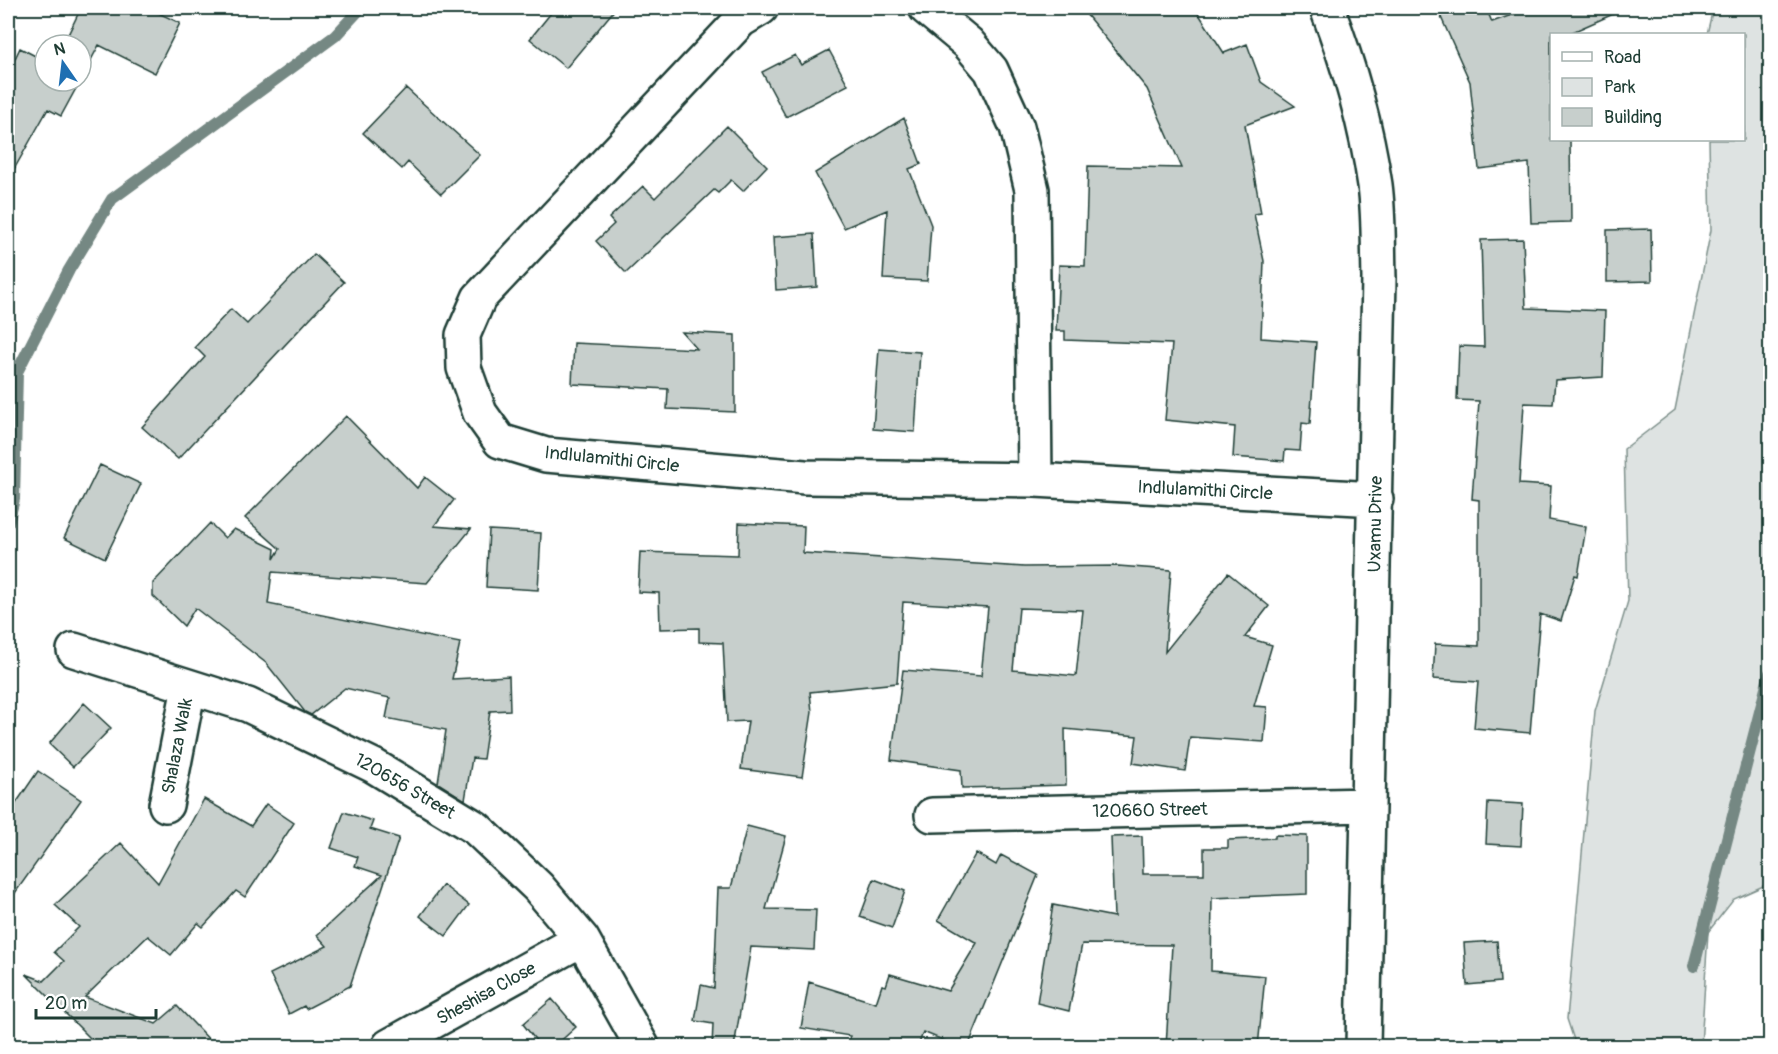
<svg xmlns="http://www.w3.org/2000/svg" width="1778" height="1054" font-family="Pangolin,sans-serif">
<style>
.green{fill:#dee3e2;stroke:#7e908b;stroke-width:1.5}
.lines{fill:none;stroke-linecap:round;stroke-linejoin:round}
.stream{stroke:#758883;stroke-width:12}
.building{fill:#c7cfcc;stroke:#1f3d34;stroke-width:1.5;fill-rule:evenodd}
.minor-casing{stroke:#1f3d34;stroke-width:38}
.minor{stroke:#fff;stroke-width:33}
.labels{text-anchor:middle;stroke-width:4.5;stroke-linejoin:round;paint-order:stroke}
.street-label{font-size:18px;fill:#1f3d34;stroke:#fff}
</style>
<rect width="100%" height="100%" fill="#fff"/>
<filter id="ink" filterUnits="userSpaceOnUse"><feTurbulence type="fractalNoise" baseFrequency=".0167" numOctaves="2"/><feDisplacementMap in="SourceGraphic" scale="12" xChannelSelector="R" yChannelSelector="G"/><feConvolveMatrix kernelMatrix="1 2 1 2 8 2 1 2 1" color-interpolation-filters="sRGB"/></filter>
<g filter="url(#ink)">
<path class="green" d="M1713 8H1770V883L1734 899 1708 932 1701 1046H1576L1567 1019 1595 711 1628 601 1624 449 1675 410 1711 230 1709 140H1744V34H1707Z"/>
<g class="lines">
<path class="stream" d="M8 523 14 499 17 372 69 270 112 199 335 36 361 8
M1694 966 1770 673"/>
</g>
<path class="building" d="M81 8H148L180 23 155 73 99 45 81 79V45H63Z
M555 8H616L566 68 530 39Z
M1081 8H1195L1224 53 1247 44 1261 82 1295 106 1245 125 1261 213 1254 214 1264 261 1261 338 1316 342 1310 424 1302 423 1300 451 1285 450 1284 461 1233 457 1235 427 1165 420 1172 344 1065 340V331H1056L1059 265 1085 266 1088 166 1182 168 1147 89Z
M1457 8H1486L1492 22 1531 8H1627L1568 34H1551V140H1570L1571 222 1531 223 1529 163 1479 169 1470 82 1440 15Z
M20 48 45 61V81H80L61 116 48 109 8 180V73Z
M829 50 848 85 786 117 762 72 795 55 801 65Z
M406 88 480 155 441 194 408 162 402 169 363 133Z
M904 118 921 164 909 169 931 225 927 281 883 279 887 210 844 228 815 173Z
M727 126 767 166 743 191 731 180 718 193 714 190 626 273 596 241 614 224 609 218 643 186 655 198Z
M1651 229 1652 281 1607 282V230Z
M814 234 817 287 776 290 773 237Z
M1523 239 1526 308 1605 311 1603 377 1555 380 1553 404 1524 403 1519 484 1551 486 1549 520 1586 527 1578 576 1575 575 1561 621 1540 614 1530 733 1474 728 1478 682 1433 679 1435 644 1479 646V500L1472 499 1479 401 1457 400 1459 346 1484 347 1481 240Z
M314 254 344 282 178 459 142 427 205 357 195 347 231 309 247 324Z
M682 332 735 335V412L667 409 668 389 572 384 574 343 697 349Z
M879 349 920 352 915 432 873 429Z
M346 416 417 488 425 477 454 500 434 526 471 529 427 583 272 572 268 604 460 643 452 679 509 676 510 710 490 711 483 759 472 758 465 800 438 783 446 730 386 718 390 698 345 688 311 715 305 712 266 663 195 608 184 626 153 596V583L210 523 225 538 234 529 275 549 274 559 280 549 245 518Z
M100 465 141 484 105 558 64 538Z
M739 523 804 526 803 553 1024 567 1118 566 1171 570 1165 652 1228 573 1269 606 1245 637 1272 645 1254 706 1267 707 1264 742 1190 737 1185 771 1133 763 1137 736 1065 729 1066 785 962 788 961 770 891 760 903 670 981 676 988 607 903 602 897 683 810 692 812 712 802 777 741 769 748 721 727 722 723 643 699 642V628L660 629 659 593 638 592 640 552 738 555ZM1019 608 1083 610 1076 676 1013 670Z
M489 530 541 533 538 590 486 587Z
M84 703 111 728 73 767 49 744Z
M38 771 81 800 8 903V815Z
M204 799 251 826 266 804 294 823 245 897 236 891 203 927 198 923 171 955 148 936 85 997 156 1024 177 1006 216 1047H99L26 974 44 981 64 961 54 952 79 927 55 905 121 843 158 883Z
M1488 802 1523 804 1521 846 1486 844Z
M344 812 373 821 370 829 399 838 350 986 306 1009 304 1006 289 1014 270 974 327 946 317 935 382 875 355 866 358 857 331 848Z
M747 826 786 836 766 909 816 910 814 950 751 947 734 1047H712L713 1024 695 1021 701 985 714 988 718 888H731Z
M1275 835 1307 836V894L1212 898 1211 971 1265 976 1258 1047H1166L1172 945 1082 944 1069 1011 1037 1003 1053 905 1114 917 1111 837 1142 836 1143 874H1204V848H1228V840L1275 838Z
M976 853 996 865 1001 855 1038 875 968 1047H960L923 1032 918 1047H847L850 1036 801 1028 809 982 876 1003 882 985 886 986 890 974 948 991 977 943 938 920Z
M874 879 905 891 892 928 860 917Z
M443 885 469 905 446 936 420 916Z
M1497 941 1500 982 1467 985 1464 943Z
M552 999 576 1027 554 1047H541L523 1024Z"/>
<g class="lines">
<g class="minor-casing">
<path id="minor" d="M761 8 741 20 479 298 463 335 464 368 480 413 500 441 546 455 805 477 1035 480 1376 499
M926 8 968 43 991 70 1017 127 1032 190 1035 480
M1327 8C1349 65 1366 124 1375 185 1379 215 1378 247 1379 278L1363 1046
M74 650 248 705 374 766 476 828 538 887 582 939 642 1046
M166 805 189 687
M932 815 1368 805
M389 1046 582 939"/>
</g>
<use href="#minor" class="minor"/>
</g>
</g>
<g class="labels">
<g class="street-label">
<text transform="translate(612 459) rotate(6)" y="6">Indlulamithi Circle</text>
<text transform="translate(1205 490) rotate(3)" y="6">Indlulamithi Circle</text>
<text transform="translate(1375 524) rotate(-89)" y="6">Uxamu Drive</text>
<text transform="translate(177 746) rotate(-79)" y="6">Shalaza Walk</text>
<text transform="translate(405 786) rotate(30)" y="6">120656 Street</text>
<text transform="translate(1150 810) rotate(-1)" y="6">120660 Street</text>
<text transform="translate(486 993) rotate(-29)" y="6">Sheshisa Close</text>
</g>
</g>
<rect width="1778" height="1054" fill="none" stroke="#fff" stroke-width="30"/>
<rect x="15" y="15" width="1748" height="1024" fill="none" stroke="#1f3d34" stroke-width="2" filter="url(#ink)"/>
<rect x="1550" y="33" width="195" height="108" fill="#ffffff" stroke="#a5b1ae" stroke-width="1.5"/>
<rect x="1562" y="52" width="30" height="9" fill="#ffffff" stroke="#a5b1ae" stroke-width="1.5"/>
<text x="1604" y="63" font-size="18" fill="#1f3d34">Road</text>
<rect x="1562" y="78" width="30" height="18" fill="#dee3e2" stroke="#a5b1ae" stroke-width="1.5"/>
<text x="1604" y="93" font-size="18" fill="#1f3d34">Park</text>
<rect x="1562" y="108" width="30" height="18" fill="#c7cfcc" stroke="#a5b1ae" stroke-width="1.5"/>
<text x="1604" y="123" font-size="18" fill="#1f3d34">Building</text>
<g transform="translate(63 63) rotate(346)"><circle r="28" fill="#ffffff" stroke="#a5b1ae" stroke-width="1.5"/>
<path d="M0-4.5L10 22L0 15L-10 22Z" fill="#1f6fb2"/>
<text y="-9" font-size="16" font-weight="bold" text-anchor="middle" fill="#1f3d34">N</text>
</g>
<path d="M36 1009v9h120v-9" fill="none" stroke="#1f3d34" stroke-width="3"/>
<text x="45" y="1009" font-size="18" fill="#1f3d34" stroke="#ffffff" stroke-width="4.5" paint-order="stroke">20 m</text>
</svg>
